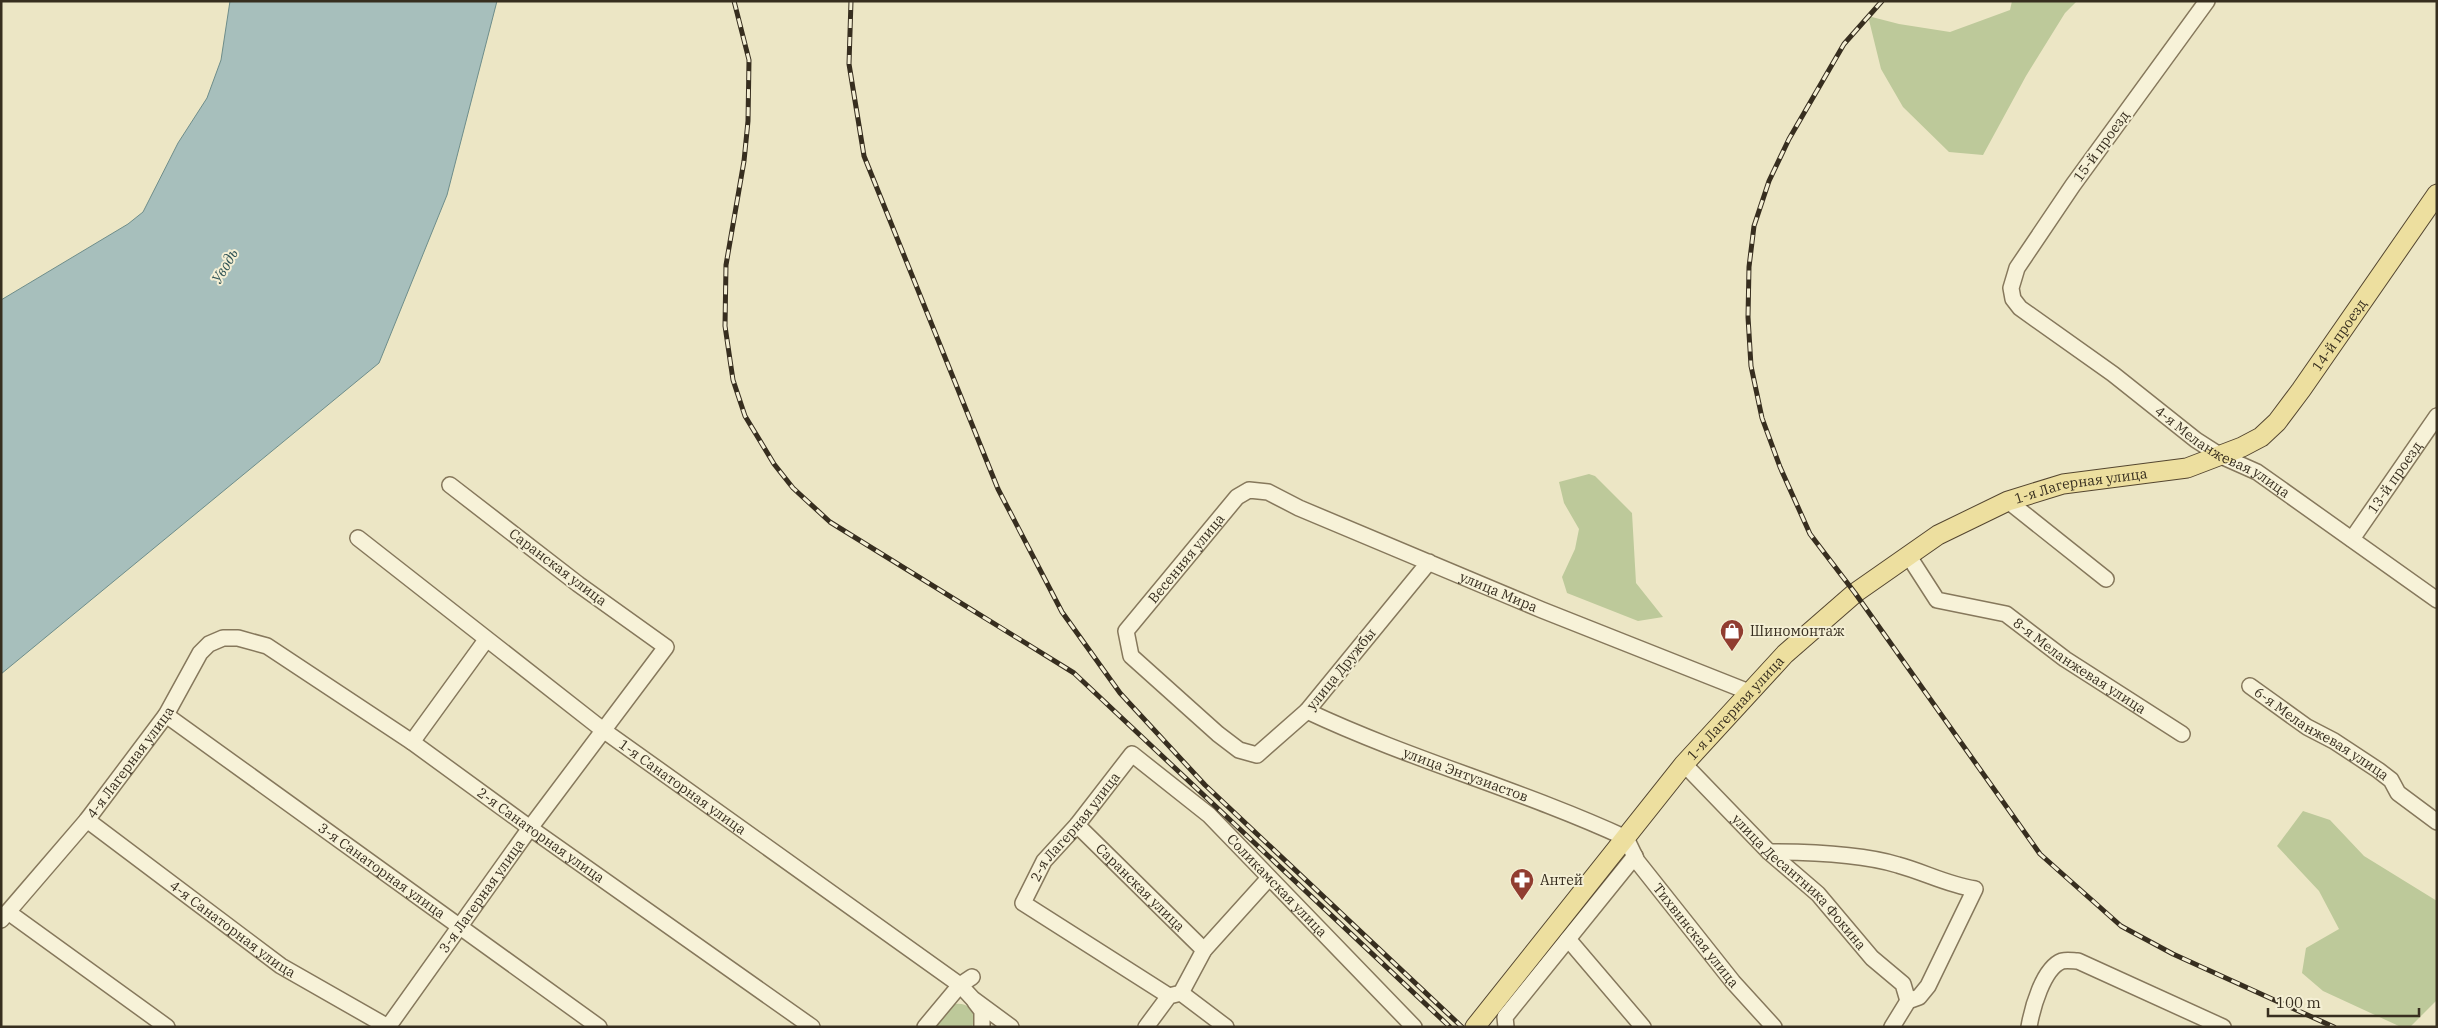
<svg xmlns="http://www.w3.org/2000/svg" width="2438" height="1028" font-family="'IBM Plex Serif',serif">
<style>
.green{fill:#bdc99a}
.water{fill:#a7bfbc;stroke:#6e8d8a}
.lines{fill:none;stroke-linecap:round;stroke-linejoin:round}
.minor-casing{stroke:#86785c;stroke-width:18}
.major-casing{stroke:#544630;stroke-width:21}
.minor{stroke:#f7f2d8;stroke-width:15}
.major{stroke:#eddf9f;stroke-width:19}
.rail-casing{stroke:#372e1f;stroke-width:5}
.rail{stroke:#f4efd4;stroke-width:3;stroke-dasharray:9;stroke-linecap:butt}
.labels{text-anchor:middle;stroke-width:4;stroke-linejoin:round;paint-order:stroke}
.street-label{font-size:14px;fill:#372e1f;stroke:#f4efd4}
.poi-label{font-size:14px;fill:#372e1f;stroke:#f4efd4;text-anchor:start}
.water-label{font-size:15px;font-style:italic;fill:#2f5355;stroke:#f4efd4}
</style>
<rect width="100%" height="100%" fill="#ece6c5"/>
<path class="green" d="M2012 1H2077L2065 13 2026 76 1983 155 1949 152 1903 107 1881 69 1868 16 1899 24 1950 32 2010 10Z
M1589 474 1595 476 1632 513 1636 583 1663 617 1638 621 1567 593 1562 577 1575 549 1579 529 1564 503 1559 482Z
M2303 811 2330 820 2364 856 2437 901V1000L2410 1027H2401L2323 991 2302 973 2306 948 2339 929 2319 891 2277 846Z
M955 1004C969 1002 978 1013 972 1027H934L950 1006Z"/>
<path class="water" d="M230 1H497L447 195 379 363 1 674V300L128 224 143 212 178 143 207 98 221 60Z"/>
<g class="lines">
<g class="minor-casing">
<g id="minor">
<path id="s1" d="M2207 1 2073 185 2017 268 2011 288 2013 299 2020 308 2113 374 2196 440 2221 456 2257 472 2437 600"/>
<path d="M2008 501 2106 579"/>
<path id="s2" d="M358 538 603 730 960 985 973 999 1011 1027"/>
<path id="s3" d="M2352 539 2437 416"/>
<path id="s4" d="M1908 555 1937 600 2006 614 2065 659 2182 734"/>
<path id="s5" d="M1429 562 1307 711 1257 755 1239 750 1218 734 1131 656 1126 631 1237 497 1249 490 1268 492 1299 508 1542 610 1749 692"/>
<path id="s6" d="M2250 686 2307 727 2334 741 2378 770 2391 780 2398 793 2437 822"/>
<path id="s7" d="M1307 711C1411 760 1522 790 1626 838L1637 861 1733 982 1774 1027"/>
<path id="s8" d="M166 715 599 1027"/>
<path d="M412 742 486 640"/>
<path id="s9" d="M1684 764 1769 852 1818 894 1872 958 1903 984 1908 1001"/>
<path id="s10" d="M87 820 281 966 388 1027"/>
<path id="s11" d="M1077 825 1204 950"/>
<path d="M1769 852C1807 852 1862 854 1898 865 1924 872 1948 885 1975 889L1928 986 1919 997 1908 1001 1892 1027"/>
<path d="M8 912 167 1027"/>
<path id="s12" d="M1 920 87 820 166 715 200 653 209 644 223 638H238L267 646 412 742 530 828 812 1027"/>
<path d="M1568 939 1643 1027"/>
<path d="M1181 993 1226 1027"/>
<path id="s13" d="M1169 996 1023 903 1044 861 1077 825 1132 754 1209 815 1414 1027"/>
<path d="M975 1002 982 1011V1027"/>
<path id="s14" d="M388 1027 530 828 666 647 578 584 450 485"/>
<path d="M925 1027 960 985 972 977"/>
<path d="M1146 1027 1169 996 1181 993 1204 950 1269 878"/>
<path d="M1506 1027 1505 1017 1635 856"/>
<path d="M2029 1027C2032 1009 2043 968 2062 961 2067 960 2074 961 2078 961L2223 1027"/>
</g>
</g>
<g class="major-casing">
<g id="major">
<path id="s15" d="M1475 1027 1684 764 1785 654 1855 593 1938 535 2008 501 2063 484 2187 468 2242 447 2261 437 2277 422 2301 390 2437 194"/>
</g>
</g>
<use href="#minor" class="minor"/>
<use href="#major" class="major"/>
<g class="rail-casing">
<path id="rail" d="M734 1 749 60 748 121 744 161 726 265 725 326 733 380 745 416 774 464 793 488 830 522 1074 673 1450 1027
M851 1 849 64 864 156 998 489 1062 612 1120 693 1205 785 1462 1027
M1882 1 1844 44 1789 139 1769 181 1754 226 1749 267 1748 317 1751 366 1762 418 1780 467 1810 534 1855 593 2040 854 2121 926 2173 954 2334 1027"/>
</g>
<use href="#rail" class="rail"/>
</g>
<defs>
<g id="shop-pin" transform="scale(1.25)"><path d="M0 17L-7.5 6A9.5 9.5 0 1 1 7.5 6Z" fill="#913d30" stroke="#f4efd4"/><path d="M-5-2.5h2.3a2.7 3.5 0 0 1 5.4 0H5L5.5 6h-11ZM-1.5-2.5h3a1.5 2.3 0 0 0-3 0Z" fill="#fff"/></g>
<g id="pharmacy-pin" transform="scale(1.25)"><path d="M0 17L-7.5 6A9.5 9.5 0 1 1 7.5 6Z" fill="#913d30" stroke="#f4efd4"/><path d="M-2-6h4v4h4v4h-4v4h-4v-4h-4v-4h4Z" fill="#fff"/></g>
</defs>
<g fill-rule="evenodd">
<use href="#shop-pin" x="1732" y="631"/>
<use href="#pharmacy-pin" x="1522" y="880"/>
</g>
<g class="labels">
<g class="street-label">
<text transform="translate(2101 146) rotate(-54)" y="5">15-й проезд</text>
<text dy="5" stroke="none"><textPath href="#s15" startOffset="1149">14-й проезд</textPath></text>
<text dy="5" stroke="none"><textPath href="#s1" startOffset="620">4-я Меланжевая улица</textPath></text>
<text dy="5" stroke="none"><textPath href="#s3" startOffset="75">13-й проезд</textPath></text>
<text dy="5" stroke="none"><textPath href="#s15" startOffset="832">1-я Лагерная улица</textPath></text>
<text dy="5" stroke="none"><textPath href="#s5" startOffset="541">Весенняя улица</textPath></text>
<text transform="translate(558 567) rotate(37)" y="5">Саранская улица</text>
<text dy="5" stroke="none"><textPath href="#s5" startOffset="905">улица Мира</textPath></text>
<text dy="5" stroke="none"><textPath href="#s4" startOffset="214">8-я Меланжевая улица</textPath></text>
<text transform="translate(1341 669) rotate(-51)" y="5">улица Дружбы</text>
<text dy="5" stroke="none"><textPath href="#s15" startOffset="412">1-я Лагерная улица</textPath></text>
<text dy="5" stroke="none"><textPath href="#s6" startOffset="86">6-я Меланжевая улица</textPath></text>
<text dy="5" stroke="none"><textPath href="#s12" startOffset="204">4-я Лагерная улица</textPath></text>
<text dy="5" stroke="none"><textPath href="#s7" startOffset="171">улица Энтузиастов</textPath></text>
<text dy="5" stroke="none"><textPath href="#s2" startOffset="409">1-я Санаторная улица</textPath></text>
<text dy="5" stroke="none"><textPath href="#s13" startOffset="266">2-я Лагерная улица</textPath></text>
<text dy="5" stroke="none"><textPath href="#s12" startOffset="740">2-я Санаторная улица</textPath></text>
<text dy="5" stroke="none"><textPath href="#s8" startOffset="266">3-я Санаторная улица</textPath></text>
<text dy="5" stroke="none"><textPath href="#s9" startOffset="165">улица Десантника Фокина</textPath></text>
<text dy="5" stroke="none"><textPath href="#s13" startOffset="555">Соликамская улица</textPath></text>
<text dy="5" stroke="none"><textPath href="#s11" startOffset="89">Саранская улица</textPath></text>
<text dy="5" stroke="none"><textPath href="#s14" startOffset="161">3-я Лагерная улица</textPath></text>
<text dy="5" stroke="none"><textPath href="#s10" startOffset="182">4-я Санаторная улица</textPath></text>
<text dy="5" stroke="none"><textPath href="#s7" startOffset="464">Тихвинская улица</textPath></text>
</g>
<g class="poi-label">
<text x="1750" y="636">Шиномонтаж</text>
<text x="1540" y="885">Антей</text>
</g>
<g class="water-label">
<text transform="translate(225 266) rotate(-60)" y="5">Уводь</text>
</g>
</g>
<rect width="2438" height="1028" fill="none" stroke="#372e1f" stroke-width="5"/>
<path d="M2268 1008v8h151v-8" fill="none" stroke="#372e1f" stroke-width="2.5"/>
<text x="2276" y="1008" font-size="15" fill="#372e1f" stroke="#f4efd4" stroke-width="4" paint-order="stroke">100 m</text>
</svg>
